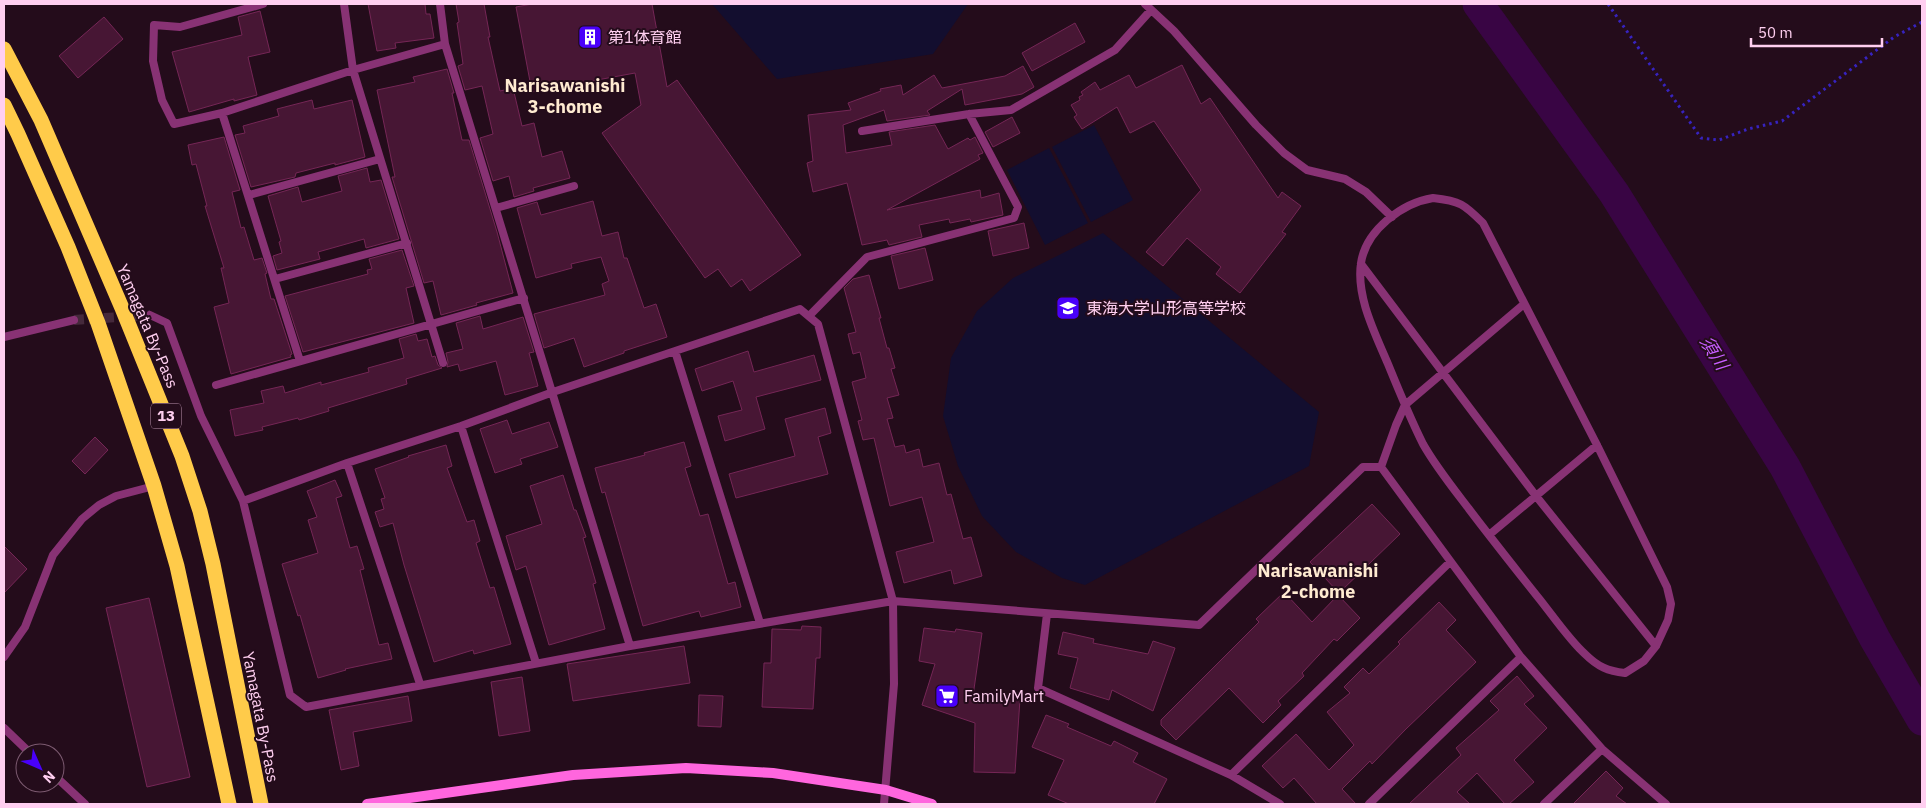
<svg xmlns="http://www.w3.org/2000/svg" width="1926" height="808" font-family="'IBM Plex Sans','Noto Sans JP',sans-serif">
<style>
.pitch{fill:#130e2f}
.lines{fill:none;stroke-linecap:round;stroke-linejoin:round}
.river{stroke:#390544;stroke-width:31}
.building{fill:#471634;stroke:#752656}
.street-tunnel{stroke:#45293b;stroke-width:10;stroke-dasharray:10 5;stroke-linecap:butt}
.path{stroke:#3723bf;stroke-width:3;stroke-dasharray:2.5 4;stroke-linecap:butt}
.lane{stroke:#883274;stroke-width:8}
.secondary{stroke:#ff66de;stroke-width:10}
.highway{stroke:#ffcb4a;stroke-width:15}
.labels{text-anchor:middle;stroke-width:4;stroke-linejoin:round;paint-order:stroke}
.shield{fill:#240c1b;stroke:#bd94b0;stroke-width:1}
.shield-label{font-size:15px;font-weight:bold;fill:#ffcff0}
.poi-label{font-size:16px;fill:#ffcff0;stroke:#240c1b;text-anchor:start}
.street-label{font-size:16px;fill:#ffcff0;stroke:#240c1b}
.neighbourhood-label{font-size:18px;font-weight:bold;fill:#ffebd1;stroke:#240c1b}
.water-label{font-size:18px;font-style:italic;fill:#c75dff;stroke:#240c1b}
</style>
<rect width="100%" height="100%" fill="#240c1b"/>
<path class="pitch" d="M712 4H968L933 54 777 79Z
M1094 125 1133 200 1091 222 1052 147Z
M1049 148 1088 223 1045 245 1007 170Z
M1103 233 1319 412 1309 466 1085 585 1062 578 1016 552 982 516 958 466 943 416 951 358 977 311 1013 278Z"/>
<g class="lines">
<path class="river" d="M1478 4 1614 193 1785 467 1875 639 1922 720"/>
</g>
<path class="building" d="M368 4H425L426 14H430L434 38 395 43 396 48 377 51Z
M456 4H484L490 37H488L500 91 513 88 522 126 534 123 542 157 562 151 570 178 533 188 534 191 514 197 509 176 493 181 480 138 493 134 482 86 465 90 458 66 463 64 457 23 459 22Z
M532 4H652L667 87 677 80 801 255 750 291 742 279 731 287 718 269 705 278 602 133 641 105 635 73 532 92 516 7Z
M260 11 270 52 248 57 257 95 234 101V99L189 112 172 52 242 35 238 17Z
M104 17 123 39 78 78 59 56Z
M1075 23 1085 42 1032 71 1022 53Z
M1182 65 1201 104 1210 98 1278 198 1282 192 1301 206 1282 232 1286 234 1240 293 1216 274 1221 267 1187 238 1163 266 1146 252 1201 190 1154 121 1130 133 1117 107 1082 129 1074 117 1077 115 1071 105 1080 100 1079 97 1083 95 1081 92 1095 82 1100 90 1129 75 1136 88Z
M1023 66 1034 87 1022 94 965 105 962 89 927 111 930 115 887 121 884 110 843 125 846 153 892 145 889 132 935 125 948 149 968 138 970 140 975 137 983 153 978 155 980 159 887 210 980 190 981 198 999 193 1003 215 971 222 970 219 950 223 949 219 919 225 922 237 889 245 887 240 862 245 847 183 813 192 807 163 813 161 808 115 851 110 848 103 881 91 880 89 901 85 903 95 934 75 942 88 1005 76Z
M447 69 454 93H452L462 140H469L497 232 513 293 476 303 477 305 441 315 433 281 424 283 392 177H395L377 90 415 82 413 77Z
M312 100 314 109 352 100 365 157 335 165V163L296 173 295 177 251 187 235 135 245 133 243 126 279 116 277 109Z
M1012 117 1020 133 993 147 985 132Z
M224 137 240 190 232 192 241 228 244 227 254 260 262 258 267 273 265 274 271 299H274L292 354 290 355 291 357 231 374 214 307 229 303 221 268H224L205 206H207L196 164 192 165 188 145Z
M367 168 370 182 381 180 399 239 366 248 364 239 318 252 320 259 277 270 273 256 282 253 279 242 281 241 268 196 298 187 302 202 342 191 338 176Z
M593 201 602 236 618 232 624 258H627L644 308 656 304 667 337 624 351V353L584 367 574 338 544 348 534 314 605 295 602 284 609 281 601 257 571 264 572 268 536 278 517 208 537 202 541 215Z
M1024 223 1029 248 993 256 988 231Z
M925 248 933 280 899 289 891 256Z
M402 250 414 286 406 288 414 323 303 352 285 296 368 274 367 270 372 269 369 259Z
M869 275 881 318H879L887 348H889L895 368 891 369 899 395 887 398 893 418 887 419 895 447 904 445 906 453 919 449 923 467 939 463 947 495 951 494 963 539 971 537 982 576 954 584 951 570 904 583 896 552 934 542 922 497 890 506 874 438 863 440 858 421 862 420 852 382 866 378 860 352 853 354 848 334 856 332 844 288 853 279Z
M480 316 483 329 523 317 534 352 529 353 538 386 505 395 496 361 460 371 458 364 447 367 448 362 446 353 463 349 456 323Z
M416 334 418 341 427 339 432 357 435 356 438 365 442 368 406 379 407 384 328 408 329 411 299 420 298 418 262 427 263 430 235 436 230 410 264 403 261 391 283 386 285 393 321 382V385L369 372 368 368 404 358 399 339Z
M748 351 754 372 814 355 821 380 756 397 765 429 725 441 718 416 742 410 733 381 702 391 695 369Z
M825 408 831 433 818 437 828 474 736 498 729 474 795 456 785 419Z
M507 420 512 434 549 422 558 447 520 459 522 464 495 473 480 429Z
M95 437 108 450 85 474 72 461Z
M684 442 691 466 685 468 700 516 708 514 728 584 735 582 741 607 701 617 699 611 643 626 605 492 602 493 595 468 645 455 644 453Z
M446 445 452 466 447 468 467 522 474 520 480 541 476 543 490 588 494 587 511 644 474 654 473 650 434 662 404 565 393 523 380 527 375 512 384 509 381 499 385 498 375 469 409 457 408 456Z
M563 475 574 510H576L586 537 583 538 596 583 593 584 605 629 549 645 526 566 516 570 506 536 542 524 530 486Z
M335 480 342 496 336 498 350 548 357 546 364 569 360 570 379 645 388 643 392 659 345 669 346 670 318 678 300 615 298 616 282 564 318 553 308 520 317 517 307 491Z
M1372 504 1400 534 1339 593 1310 562Z
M4 546 27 569 4 593Z
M1284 592 1312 622 1338 595 1360 618 1337 641 1334 639 1302 673 1304 676 1278 701 1281 705 1263 723 1229 688 1176 740 1161 725V720L1259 622 1256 619Z
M149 598 190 777 147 787 106 608Z
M1439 602 1456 620 1446 630 1476 662 1406 729 1372 764 1370 761 1342 789 1356 804H1317L1294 778 1283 788 1262 766 1296 734 1329 770 1354 745 1327 712 1350 693 1344 687 1363 668 1369 674 1400 644 1398 642Z
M802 626 821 627 820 658H816L813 709 762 707 764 663H771L772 629 801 630Z
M924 628 955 632 956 629 982 633 973 696 1020 699 1015 773 974 772 975 723 922 705 935 664 919 661Z
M1063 632 1094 639 1093 643 1148 654 1153 641 1175 648 1153 711 1112 690 1109 700 1070 688 1078 658 1058 654Z
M684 646 690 683 573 701 567 664Z
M1517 676 1534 696 1524 704 1547 728 1514 760 1534 782 1509 804H1505L1477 773 1457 792 1470 804H1409L1461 755 1456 748 1499 710 1490 701Z
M522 677 530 731 499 736 491 682Z
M699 695 723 696 721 727 698 726Z
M408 696 412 721 353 732 359 766 341 770 329 710Z
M1046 715 1069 724 1067 727 1111 746 1114 741 1138 753 1133 762 1167 779 1154 804H1069L1048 795 1064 760 1032 747Z
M1606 771 1623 788 1616 796 1627 804H1573Z"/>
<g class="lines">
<path class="street-tunnel" d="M74 320 150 315"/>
<path class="path" d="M1608 4 1701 138 1719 140 1748 129 1782 121 1894 37 1922 22"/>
<path class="lane" d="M263 4 180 27 154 25 153 61 162 100 174 124 222 113 353 70 445 44
M344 4 353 70 443 363
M440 4 445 44 630 646
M1145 4 1174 31 1256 125 1284 153 1307 170 1345 179 1366 192 1392 217
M222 113 300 361
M862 131 969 114 1011 110 1115 50 1151 10
M249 195 380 159
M1433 198C1460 201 1464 204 1483 223L1597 445 1667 587 1671 604 1668 620 1656 646 1644 661 1625 673C1608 671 1598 667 1585 654 1569 640 1551 613 1537 596 1514 567 1491 538 1469 509 1453 488 1436 467 1423 444 1410 418 1399 391 1388 364 1375 333 1356 297 1361 263 1366 230 1402 203 1433 198Z
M496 208 574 186
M1361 264 1536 496 1656 646
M275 279 407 243
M150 315 167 323 201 416 243 501 290 695 306 707 630 646 893 601 1199 625 1363 467H1381L1521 657 1602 749 1666 804
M809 316 867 257 1014 218 1018 207 969 114
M4 337 74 320
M675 351 760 623
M216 385 524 298
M461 426 536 663
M347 463 420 684
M1381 467 1396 425 1405 405 1524 304
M243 501 347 463 461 426 553 392 800 309 818 324 893 601 894 684 884 804
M1489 535 1597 445
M1047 614 1038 688 1231 775 1280 804
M4 657 25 627 53 555 82 519 99 505 116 496 154 486
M4 728 30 753
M1231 775 1450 562
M55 776 85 804
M1369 804 1521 657
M1544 804 1602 749"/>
<path class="secondary" d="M367 804 573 775 686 768 773 773 886 790 932 804"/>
<path class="highway" d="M4 49 41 120 122 308 182 456 200 511 213 564 261 804
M4 105 18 134 68 247 98 323 154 486 177 566 229 804"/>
</g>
<defs>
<g id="building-square" transform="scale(1.25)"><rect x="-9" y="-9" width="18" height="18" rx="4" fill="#4900fa" stroke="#240c1b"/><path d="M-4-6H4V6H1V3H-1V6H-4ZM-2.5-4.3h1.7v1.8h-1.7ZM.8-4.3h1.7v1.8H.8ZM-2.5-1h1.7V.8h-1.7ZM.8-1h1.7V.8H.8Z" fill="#fff"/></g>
<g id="school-square" transform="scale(1.25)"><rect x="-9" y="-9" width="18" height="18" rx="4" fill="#4900fa" stroke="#240c1b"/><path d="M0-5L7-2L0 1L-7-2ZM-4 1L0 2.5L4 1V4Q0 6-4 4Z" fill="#fff"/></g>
<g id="supermarket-square" transform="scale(1.25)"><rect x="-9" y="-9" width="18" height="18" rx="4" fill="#4900fa" stroke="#240c1b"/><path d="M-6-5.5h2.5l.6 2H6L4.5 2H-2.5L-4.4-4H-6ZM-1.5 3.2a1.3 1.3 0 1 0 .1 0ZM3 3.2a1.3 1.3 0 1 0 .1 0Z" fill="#fff"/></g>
</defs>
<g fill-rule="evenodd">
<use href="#building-square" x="590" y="37"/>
<use href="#school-square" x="1068" y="308"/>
<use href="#supermarket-square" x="947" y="696"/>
</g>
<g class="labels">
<rect class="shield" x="151" y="403.5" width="30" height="25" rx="4"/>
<g class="shield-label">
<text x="166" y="421">13</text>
</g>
<g class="poi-label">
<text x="608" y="43">第1体育館</text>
<text x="1086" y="314">東海大学山形高等学校</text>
<text x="964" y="702">FamilyMart</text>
</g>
<g class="street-label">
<text transform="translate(148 326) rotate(67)" y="6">Yamagata By-Pass</text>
<text transform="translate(261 717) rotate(79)" y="6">Yamagata By-Pass</text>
</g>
<g class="neighbourhood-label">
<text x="565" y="92">Narisawanishi<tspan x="565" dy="21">3-chome</tspan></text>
<text x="1318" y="577">Narisawanishi<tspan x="1318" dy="21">2-chome</tspan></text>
</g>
<g class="water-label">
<text transform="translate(1714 353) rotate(58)" y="6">須川</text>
</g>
</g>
<rect width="1926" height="808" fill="none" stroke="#ffcff0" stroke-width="10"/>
<g transform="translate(40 768) rotate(135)"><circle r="24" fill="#240c1b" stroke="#7c5a70"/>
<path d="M0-4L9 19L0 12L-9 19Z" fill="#4900fa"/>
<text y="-8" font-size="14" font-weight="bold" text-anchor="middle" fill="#ffcff0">N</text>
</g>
<path d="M1751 38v8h131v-8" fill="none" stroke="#ffcff0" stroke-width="2.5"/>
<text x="1758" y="38" font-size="15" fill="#ffcff0" stroke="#240c1b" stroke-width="4" paint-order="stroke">50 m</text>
</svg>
